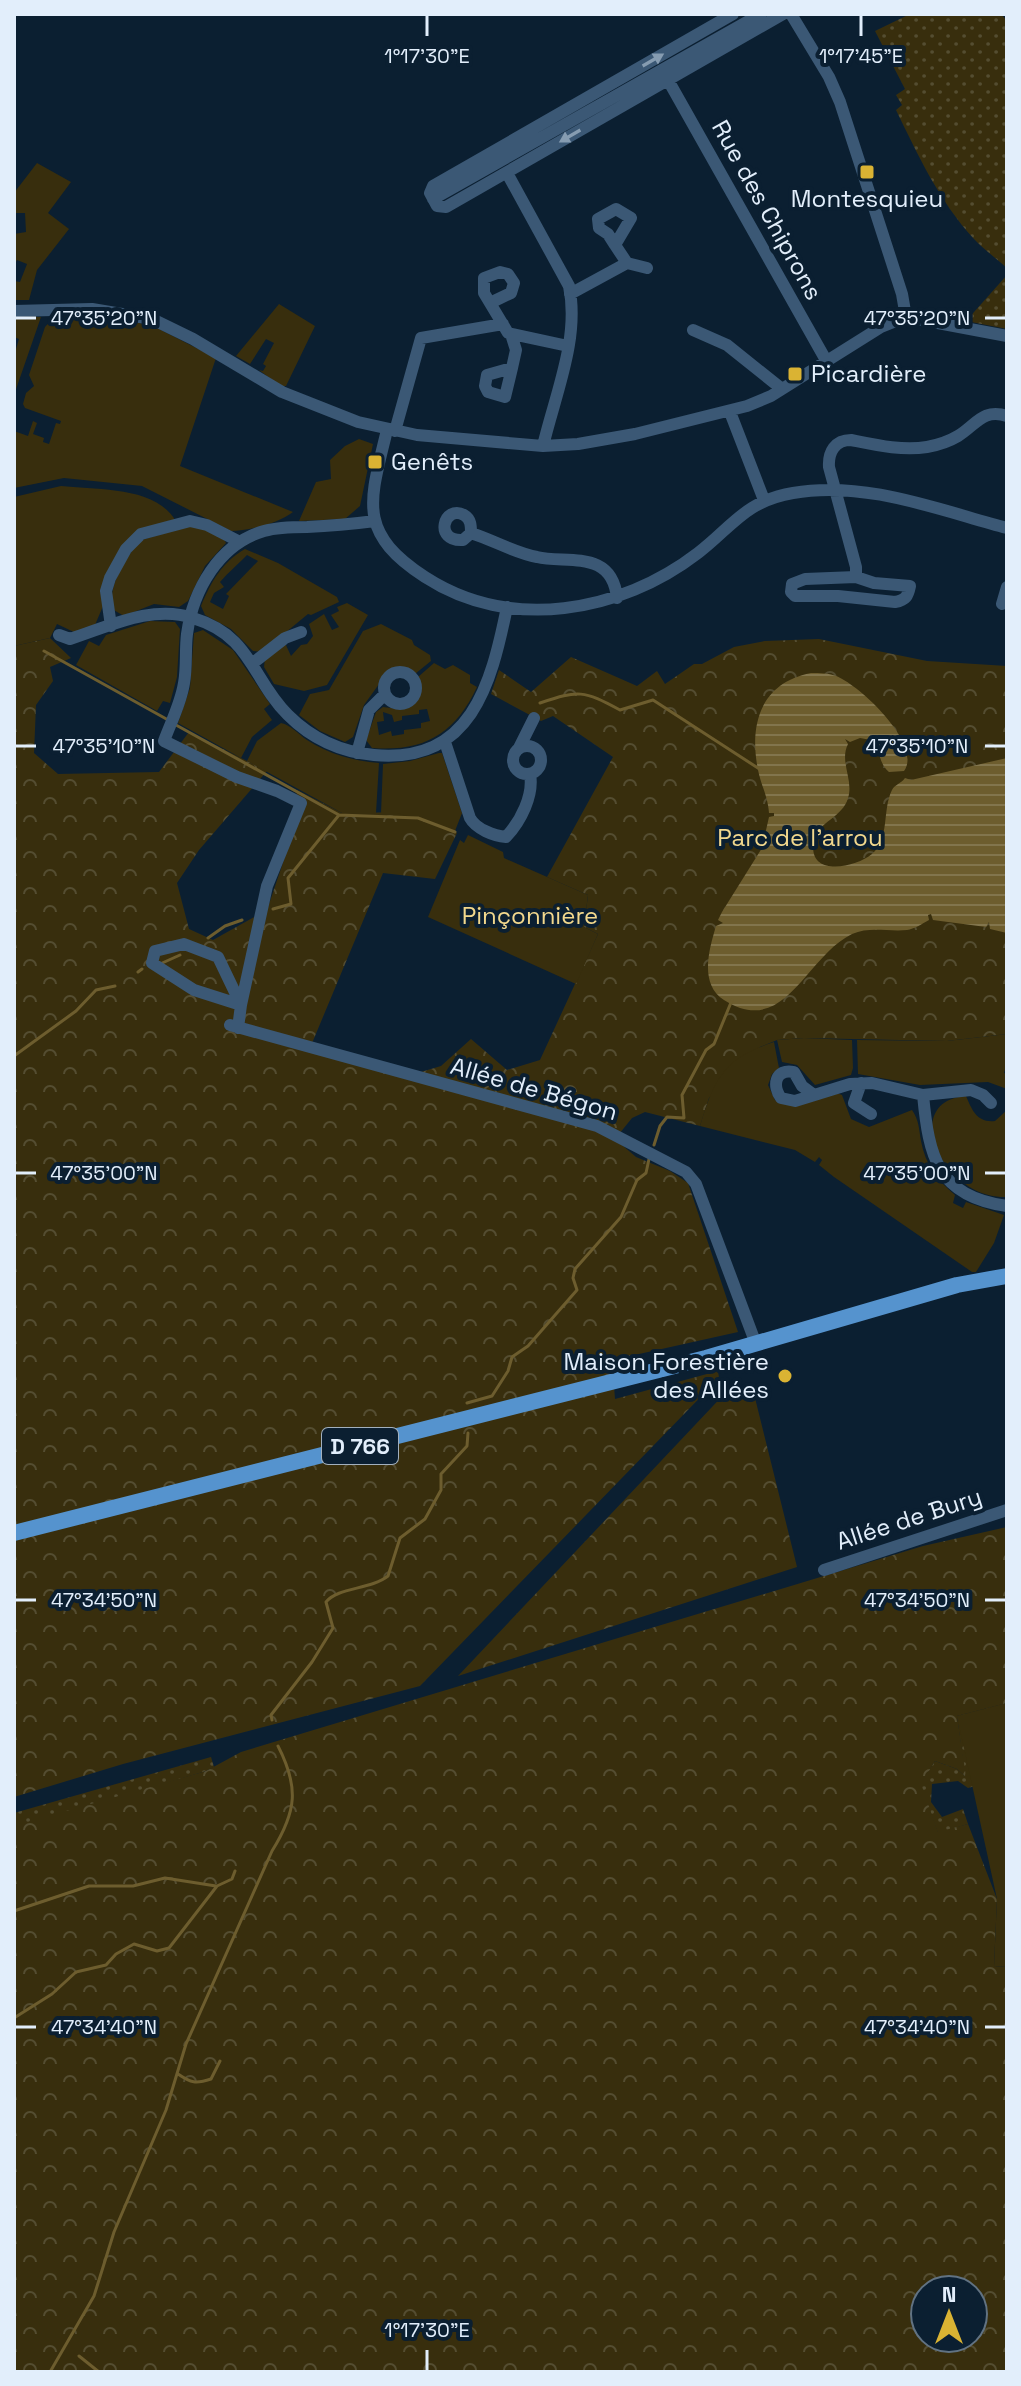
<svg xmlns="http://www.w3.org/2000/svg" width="1021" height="2386" font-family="'Space Grotesk',sans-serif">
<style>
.grass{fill:url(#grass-dots)}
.forest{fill:url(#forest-crowns);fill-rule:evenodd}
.garden{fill:#382e0d;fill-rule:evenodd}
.water{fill:url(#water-rules)}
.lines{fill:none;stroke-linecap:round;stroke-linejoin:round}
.stream{stroke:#6d5d2e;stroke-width:3}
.minor{stroke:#3b5875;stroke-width:12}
.major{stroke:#5593ce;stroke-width:16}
.oneway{fill:#869cb1}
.ticks{fill:none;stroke:#e2eefb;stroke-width:3}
.poi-dot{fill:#dab333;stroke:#0b1f31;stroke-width:3}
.labels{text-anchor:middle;stroke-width:8;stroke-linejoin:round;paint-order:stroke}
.shield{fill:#0b1f31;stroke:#a2b0be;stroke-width:2}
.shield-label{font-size:22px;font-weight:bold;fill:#e2eefb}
.poi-label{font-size:24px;fill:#e2eefb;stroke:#0b1f31;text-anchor:start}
.street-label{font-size:24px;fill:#e2eefb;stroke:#0b1f31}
.park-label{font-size:24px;fill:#f2d88d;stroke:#0b1f31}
.ticks-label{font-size:20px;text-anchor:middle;fill:#e2eefb;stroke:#0b1f31;stroke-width:8;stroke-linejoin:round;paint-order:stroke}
</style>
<defs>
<pattern id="grass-dots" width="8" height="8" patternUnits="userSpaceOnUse" patternTransform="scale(2)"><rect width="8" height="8" fill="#382e0d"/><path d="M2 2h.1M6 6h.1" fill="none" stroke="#544d31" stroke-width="1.8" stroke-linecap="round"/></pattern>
<pattern id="forest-crowns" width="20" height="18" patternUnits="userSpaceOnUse" patternTransform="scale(2)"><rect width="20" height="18" fill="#382e0d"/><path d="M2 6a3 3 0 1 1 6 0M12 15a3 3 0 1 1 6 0" fill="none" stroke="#544d31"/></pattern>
<pattern id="water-rules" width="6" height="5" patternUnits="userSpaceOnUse" patternTransform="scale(2)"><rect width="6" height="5" fill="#6d5d2e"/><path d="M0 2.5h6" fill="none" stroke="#82754d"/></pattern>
</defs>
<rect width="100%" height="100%" fill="#0b1f31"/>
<path class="grass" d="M910 14H1001L1007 21V268C996 258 983 249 974 239 939 201 918 155 896 110L902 105 896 95 905 89 875 31Z
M1007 275V329L966 321Z
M1007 1703 990 1782 968 1788 958 1781 932 1784 931 1802 942 1817 963 1809 968 1824 938 1833 920 1784 935 1761 957 1769 965 1776 957 1716Z
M211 1757 214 1767 206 1771 14 1829V1813Z"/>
<path class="forest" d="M50 638 71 658 50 667 53 681 36 705 34 753 58 774 159 772 189 732 267 771 199 850 177 883 189 929 213 940 267 910 292 836 297 790 342 813 412 812 457 833 435 879 383 873 310 1048 411 1075 441 1066 471 1039 507 1070 540 1060 598 934 584 927 588 895 547 877 613 757 553 716 541 721 491 694 499 670 531 692 571 657 637 686 657 671 665 684 694 664H702L734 647 765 641 819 639 927 661 1007 666V1034L947 1041 804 1038 777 1040 760 1047 709 1098 700 1126 645 1112 632 1118 615 1139 636 1157 670 1171 688 1183 738 1332 612 1360 615 1399 718 1371 719 1378 420 1686 123 1764 14 1797V646Z
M729 1389 755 1398 797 1567 458 1676Z
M1007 1527V1703L957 1716 966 1777 957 1769 935 1761 921 1784 938 1832 968 1824 997 1899 994 1966 1007 1967V2372H14V1826L206 1771 241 1752 923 1546ZM925 2290H973V2338H925Z"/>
<path class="garden" d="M37 163 71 182 48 213 69 229 37 270 29 300H14V281L20 282 27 264 17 260 14 266V234L26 232 25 213H14V193Z
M279 304 315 326 286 386H280L259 370 263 371 266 366 263 364 274 343 266 339 250 364 236 356Z
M98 314 153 326 216 358 180 466 293 512C279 523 249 531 231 531L142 486 64 478 14 488V431L28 436 33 421 37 423 33 434 44 438 43 442 49 444 56 423 60 424 61 421 25 408 23 404 26 393 34 386 29 375 45 327 56 315Z
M14 316 41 317 14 395V349H16L19 339 14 337Z
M359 439 373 444 360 506 345 519 299 521 316 482 331 479 330 460 345 446Z
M61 486C96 490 155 486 175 520L133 535 95 625 76 633 57 624 50 638 14 646V497Z
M189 526 198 527 223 537 226 543 205 566 188 601 179 607 154 604 124 616 112 609C109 582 124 564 138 541Z
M245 549 278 563 337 597 339 602 311 615 308 614 262 652 253 651 231 629 205 615 201 606C211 582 222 562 245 549ZM247 555 258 561 226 594 229 596 223 609 210 602 214 593 224 587 220 582C229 572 236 566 247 555Z
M347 603 368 615 327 685 304 691 274 684 264 667 265 658 285 643 291 656 301 645 307 644 313 636 309 624 324 614 332 630 339 627 331 615 339 611 337 607Z
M150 621 175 622 180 629 177 677 170 703 163 701 157 711 76 665 89 641 99 646 106 635Z
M381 624 412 640 414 645 430 655 431 661 415 674 401 668 387 673 364 705 353 737 345 742 320 731 299 715 310 694 329 690 363 631Z
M203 630 233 650 270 704 264 709 272 720 252 737 241 758 178 723 190 688 194 633Z
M434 663 445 669 453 665 470 675V683L477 687C455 734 424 752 372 748L366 740 376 712 383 707 399 709 411 706 421 692 418 677ZM427 709 430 721 421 723V728L404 730V734L392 736 391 731 379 735 377 722 384 721 383 712 392 715 394 722 402 720V716L419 714V710Z
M281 723C291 725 298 734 307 740 329 754 353 761 379 763L376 813H342L247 761 257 741Z
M439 753H442L462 813 455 831 397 813H381L383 764 410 761Z
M468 835 503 852 504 858 588 895 584 927 598 934 576 984 428 917 460 840 464 843Z
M1007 1034V1062L1004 1073 1007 1074V1089L988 1082 920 1085 858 1074 857 1040 947 1041Z
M804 1038 852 1040 853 1068 851 1075 815 1085 797 1065 782 1062 777 1040Z
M774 1042 779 1068 772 1074 768 1085 775 1100 783 1104 837 1093 842 1095 851 1119 869 1127 912 1110C919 1120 919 1129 921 1141 925 1164 938 1181 955 1195L953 1203 963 1208 966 1202 1004 1215 994 1243 976 1272H972L834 1177 819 1165 822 1160 819 1157 815 1162 795 1150 700 1126C714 1079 724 1058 774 1042Z
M966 1096C972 1110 977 1123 995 1121L1007 1110V1197C943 1200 898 1101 966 1096Z
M1007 1703V1967L994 1966 997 1899 957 1716Z"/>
<path class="water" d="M811 673C820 673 828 673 836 676 860 685 923 745 904 771L889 772C878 763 881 749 871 740L860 738 850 742 845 739 848 744C839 762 854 780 848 798 843 817 818 822 814 840 806 878 855 868 872 854 890 839 882 810 892 790 895 784 901 784 905 778L911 780 1007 758V933L990 929 989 922 986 927 933 920 931 914 928 915 929 920C922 924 914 929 907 930 888 932 870 926 852 934 805 957 785 1039 724 1000 699 984 709 950 716 926L723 923 718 920 722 912 762 848 769 817 774 816V813H769C768 797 761 785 758 770 749 725 760 683 811 673Z"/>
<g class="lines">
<path class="stream" d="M44 651 170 721
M540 703C579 690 583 690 620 710L653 700 761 770
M176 725 339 815 418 818 455 832
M273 909 291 904 288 878 339 815
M208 938 225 926 242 920
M160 964 180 955
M138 972 142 969
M14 1056 76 1011 96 990 115 986
M654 1145 660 1126 667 1117 684 1118 682 1095 706 1050 714 1044 732 1000
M467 1403 492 1396 508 1371 512 1357 528 1346 577 1290 573 1278 575 1269 621 1217 637 1180 646 1173 649 1159
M272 1720 271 1715 312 1662 333 1628 326 1602C338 1587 370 1590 388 1576L400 1538 425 1519 441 1490V1474L467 1446 468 1433
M14 1911 89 1886H133L165 1878 216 1886
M14 2018 52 1994 76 1972 106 1965 116 1954 134 1944 157 1951 169 1948 217 1886 232 1879 235 1871
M178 2074C191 2083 196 2084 211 2079L220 2061
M79 2356 99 2372
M50 2372 94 2296 114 2232 166 2110 186 2044 272 1851C297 1811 299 1787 278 1746"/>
<path class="minor" d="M733 14 433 186 430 193 437 206 446 207 783 14
M791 14 829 77 840 102 902 294 906 317
M668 80 827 362
M507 173 569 286C580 338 555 395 543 446
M433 199 761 14
M627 263 647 268
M570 294 627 263 615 245 631 218 616 209 598 219 599 228 608 234 615 245
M490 303 484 293V278L500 272 508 274 514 283 511 293 490 303 508 333 568 346
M14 311 92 309 152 319 193 339 282 392 358 422 417 435 543 446 578 444 635 434 747 406 771 396 881 327 906 317 1007 336
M693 330 727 345 782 389
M511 334 516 350 512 368 487 375 485 386 488 392 505 397 512 368
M730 412 764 500
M387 430C370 501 356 532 425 577 510 632 620 613 698 553 732 527 745 501 793 493 864 480 939 510 1007 528
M395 431 421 338 503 324
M471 533 463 540C433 542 444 504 464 515 471 519 471 526 471 533 493 540 515 553 537 557 567 564 612 549 617 598
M856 577V567L829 467C828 452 835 440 851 440 876 445 902 451 927 447 938 445 948 442 958 436 976 425 983 408 1007 416
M856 577 874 583 910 586C908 596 906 600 895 602L838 596H795L791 592 792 584 805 579Z
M1002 604 1007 587
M111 626 106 591 110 578 126 549 141 534 190 521 207 525 240 542
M59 635 70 639C108 627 152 604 193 618 252 636 251 678 288 715 312 739 341 752 374 755 471 764 491 685 507 607
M253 663 285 638 301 632
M384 688a16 16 0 1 1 32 0a16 16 0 1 1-32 0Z
M445 742 470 818C476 829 494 836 506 837 521 821 534 795 530 774
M513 760a14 14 0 1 1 28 0a14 14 0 1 1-28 0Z
M519 748 534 718
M357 753 369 710 385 694
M241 1005 267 886 301 803 277 791 237 777 164 741C171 722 181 703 184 683 187 667 185 650 187 634 193 590 219 544 264 531 278 527 293 527 307 527 330 526 352 524 375 521
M230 1025 597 1126 686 1172 696 1184 756 1344
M238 1028 241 1005 194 990 152 963 155 951 184 944 218 957 241 1005
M861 1083 854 1103 871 1114
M814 1095 802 1086 794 1072C775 1068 772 1086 781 1098L795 1101 850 1084 872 1083 923 1095 971 1090 983 1095 991 1103
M923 1095C929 1157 937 1196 1007 1206
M824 1570 1007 1510"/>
<path class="major" d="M14 1533 706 1358 957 1285 1007 1276"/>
</g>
<defs><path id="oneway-solid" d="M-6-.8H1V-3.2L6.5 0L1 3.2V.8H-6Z" transform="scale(2)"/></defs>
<g class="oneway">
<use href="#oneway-solid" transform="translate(653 60) rotate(-30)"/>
<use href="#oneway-solid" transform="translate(570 136) rotate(150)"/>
</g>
<path class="ticks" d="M427 16V36M861 16V36M16 318H36M985 318H1005M16 746H36M985 746H1005M16 1173H36M985 1173H1005M16 1600H36M985 1600H1005M16 2027H36M985 2027H1005M427 2350V2370"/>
<g class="poi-dot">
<rect x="859" y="164" width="16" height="16" rx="4"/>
<rect x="787" y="366" width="16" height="16" rx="4"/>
<rect x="367" y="454" width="16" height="16" rx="4"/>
<circle cx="785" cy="1376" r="8"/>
</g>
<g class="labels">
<rect class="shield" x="322" y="1428" width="76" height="36" rx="6"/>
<g class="shield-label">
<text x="360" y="1454">D 766</text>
</g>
<g class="poi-label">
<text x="867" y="207" text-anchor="middle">Montesquieu</text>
<text x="811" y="382">Picardière</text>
<text x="391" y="470">Genêts</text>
<text x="769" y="1370" text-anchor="end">Maison Forestière<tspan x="769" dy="28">des Allées</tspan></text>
</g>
<g class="street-label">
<text transform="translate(767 210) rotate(61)" y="8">Rue des Chiprons</text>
<text transform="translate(534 1089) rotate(16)" y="8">Allée de Bégon</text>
<text transform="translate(909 1519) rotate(-18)" y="8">Allée de Bury</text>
</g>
<g class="park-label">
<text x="800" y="846">Parc de l'arrou</text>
<text x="530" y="924">Pinçonnière</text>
</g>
</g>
<g class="ticks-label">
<text x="427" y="63">1°17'30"E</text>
<text x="861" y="63">1°17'45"E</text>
<text x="104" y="325">47°35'20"N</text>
<text x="917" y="325">47°35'20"N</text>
<text x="104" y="753">47°35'10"N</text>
<text x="917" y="753">47°35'10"N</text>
<text x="104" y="1180">47°35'00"N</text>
<text x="917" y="1180">47°35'00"N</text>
<text x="104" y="1607">47°34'50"N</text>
<text x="917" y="1607">47°34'50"N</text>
<text x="104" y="2034">47°34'40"N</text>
<text x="917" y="2034">47°34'40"N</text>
<text x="427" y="2337">1°17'30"E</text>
</g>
<rect width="1021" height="2386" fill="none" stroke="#e2eefb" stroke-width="32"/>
<g transform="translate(949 2314)"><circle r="38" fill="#0b1f31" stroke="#617282" stroke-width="2"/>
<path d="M0-6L14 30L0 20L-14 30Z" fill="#dab333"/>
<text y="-12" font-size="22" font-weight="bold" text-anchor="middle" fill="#e2eefb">N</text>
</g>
</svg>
